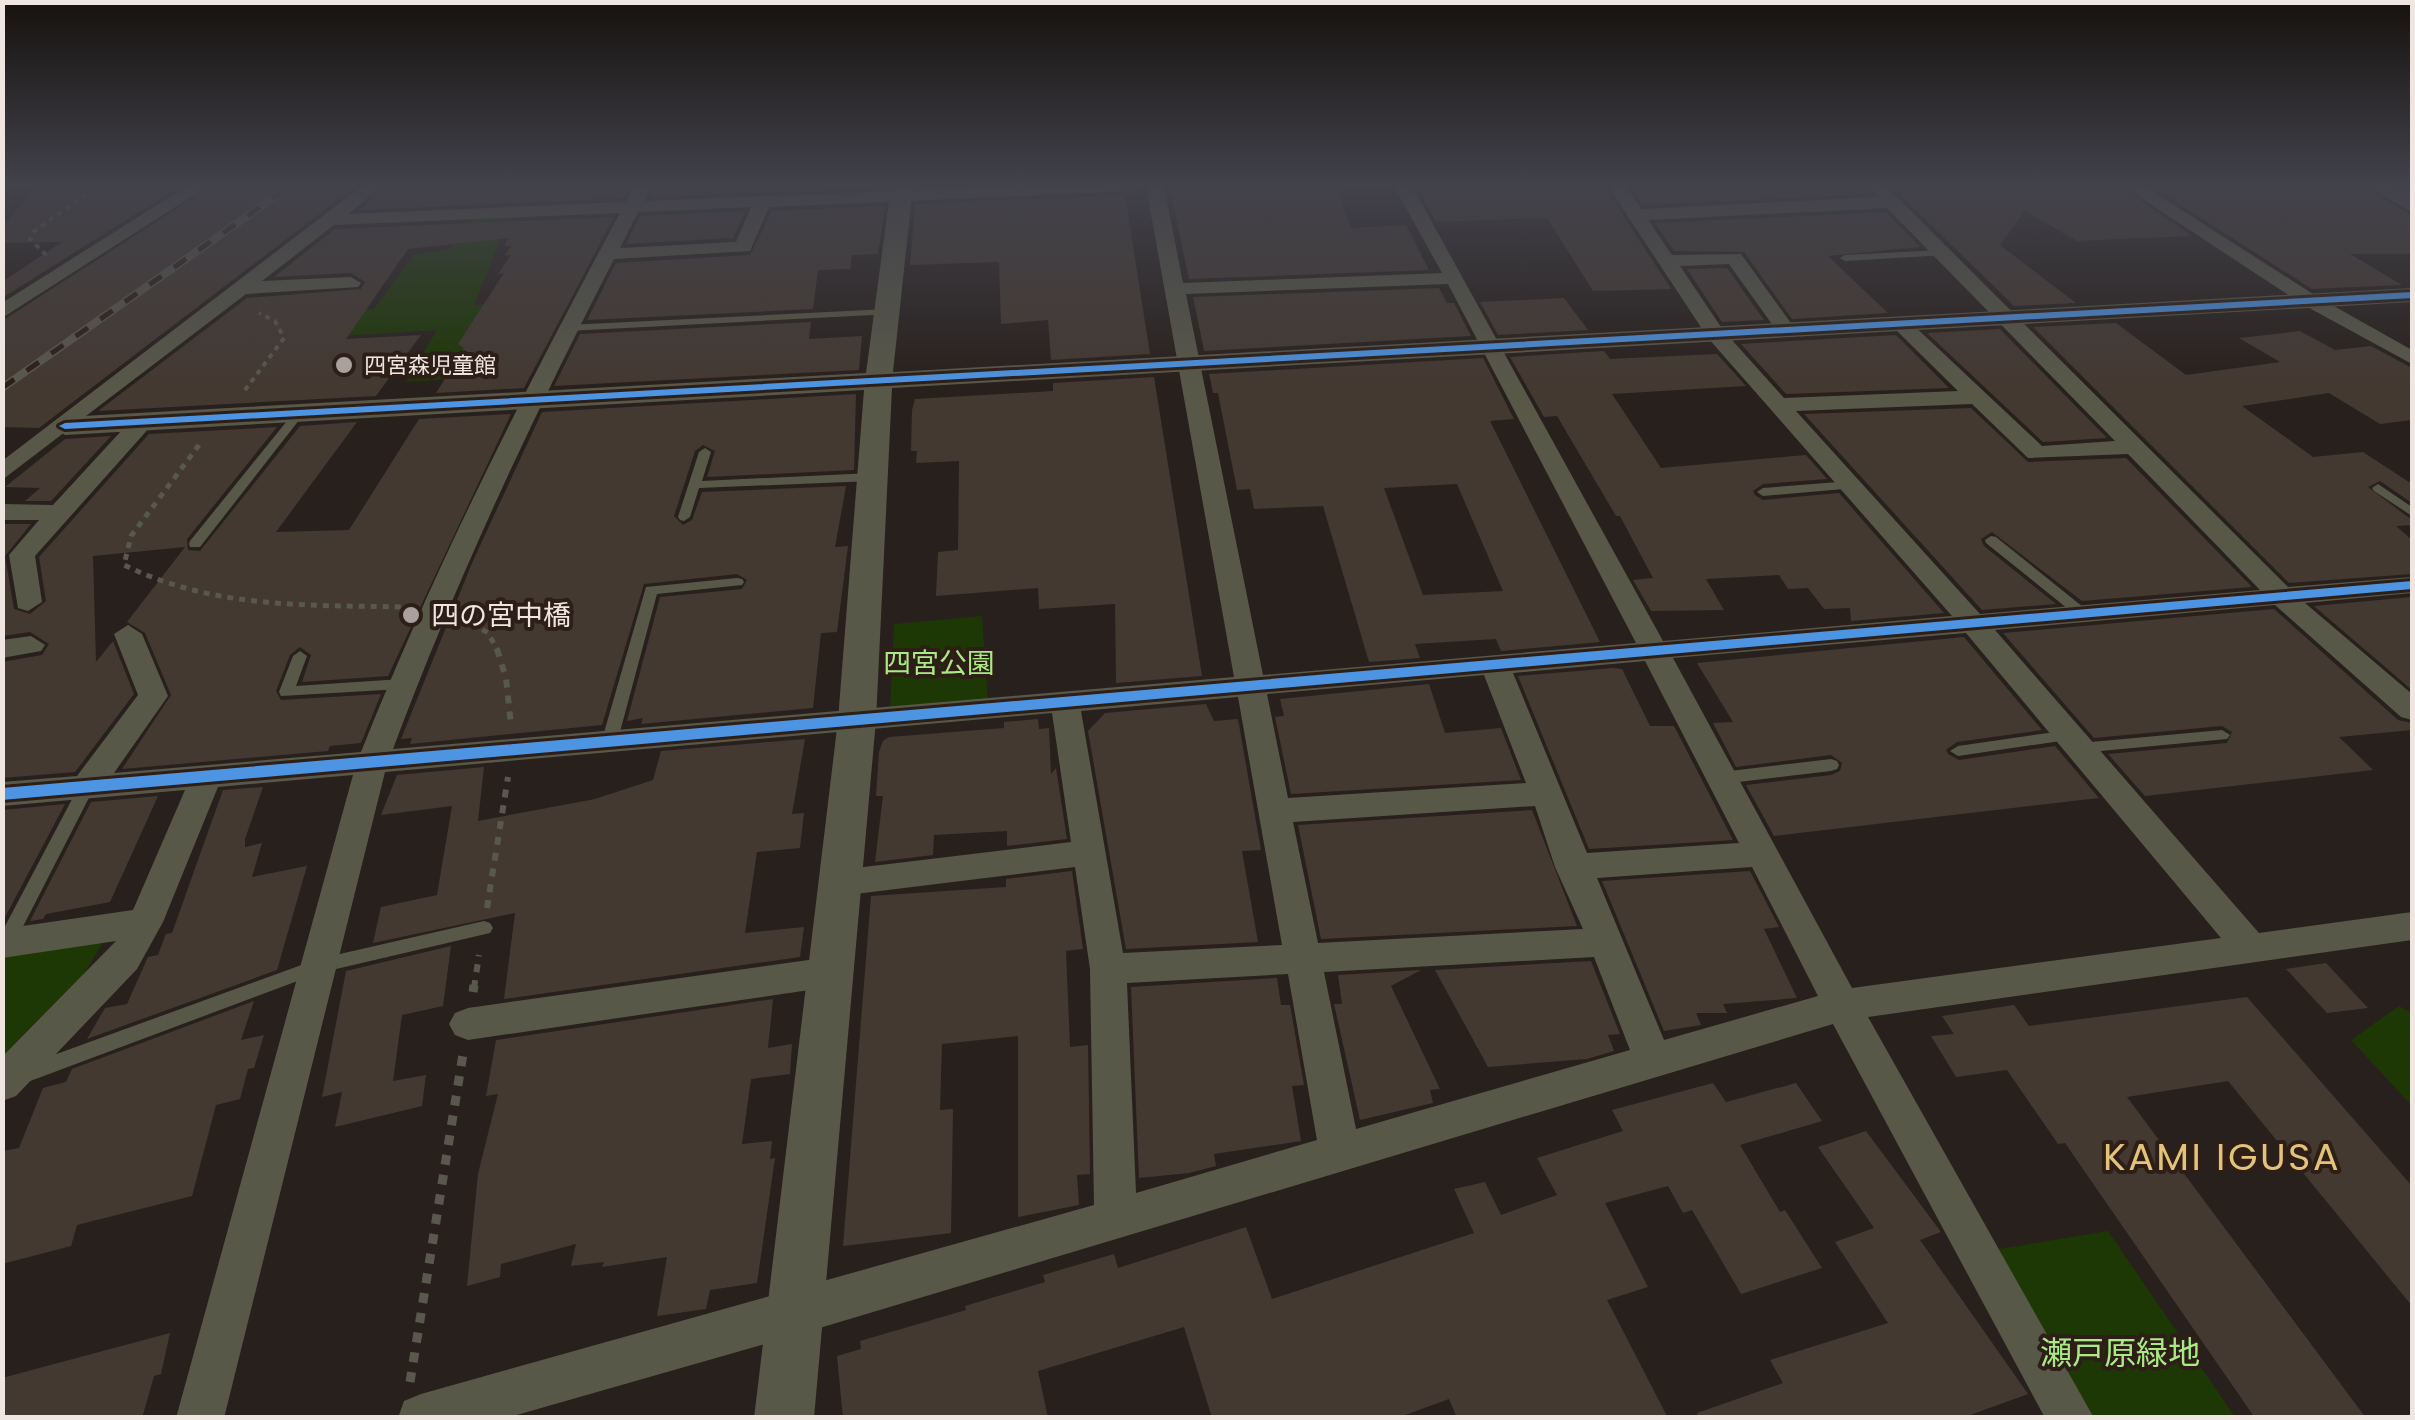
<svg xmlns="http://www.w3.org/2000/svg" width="2415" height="1420" font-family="Poppins,'Noto Sans JP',sans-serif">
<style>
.green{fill:#1d3805}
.building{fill:#443931;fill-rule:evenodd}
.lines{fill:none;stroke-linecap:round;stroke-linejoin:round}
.path-far3{stroke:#59584d;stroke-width:4;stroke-dasharray:5 5;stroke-linecap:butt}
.path-far2{stroke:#59584d;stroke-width:5;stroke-dasharray:6 6;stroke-linecap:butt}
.path-far1{stroke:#59584d;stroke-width:6;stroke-dasharray:8 8;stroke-linecap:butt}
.path{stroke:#59584d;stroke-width:9;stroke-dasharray:10 10;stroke-linecap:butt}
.service{fill:#585849;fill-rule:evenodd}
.minor{fill:#585849;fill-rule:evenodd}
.tertiary{fill:#585849;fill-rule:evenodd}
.secondary{fill:#53543e;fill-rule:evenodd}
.rail-casing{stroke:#5a584e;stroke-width:8}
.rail{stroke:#2d1f17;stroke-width:5;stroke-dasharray:15;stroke-linecap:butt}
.cycleway-casing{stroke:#2d1f17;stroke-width:6}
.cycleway{fill:#4d94e3;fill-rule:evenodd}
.poi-dot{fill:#aaa19c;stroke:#2d1f17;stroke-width:4}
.labels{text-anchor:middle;stroke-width:8;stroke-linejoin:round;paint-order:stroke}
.far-poi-label{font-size:22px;fill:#f0e6e1;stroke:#2d1f17;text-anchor:start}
.poi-label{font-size:28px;fill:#f0e6e1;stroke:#2d1f17;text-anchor:start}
.park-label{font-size:28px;fill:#aaea85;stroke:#2d1f17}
.near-park-label{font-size:32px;fill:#aaea85;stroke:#2d1f17}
.near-quarter-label{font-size:38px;letter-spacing:2.5px;fill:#e3c379;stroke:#2d1f17}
</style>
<rect width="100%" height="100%" fill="#28201c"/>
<path class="green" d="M510 215 474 305 498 304 530 374 406 382 437 330 293 339 282 317 374 309 415 254 449 250 474 217Z
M982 616 988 702 890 711 894 624Z
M105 939 71 995 3 1065V954Z
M2399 1006 2412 1013V1106L2351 1040Z
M2108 1231 2235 1417H2089L1993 1250Z"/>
<path class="building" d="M86 186H180L2 298V282L62 242 2 243V227L33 191Z
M212 186H356L39 428 2 427V321Z
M386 186H624L621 191 628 190 624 198 359 210Z
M695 186H836V189L650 197 655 189Z
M1228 186 1335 187 1351 228 1406 225 1429 270 1189 279 1170 189Z
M1416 186H1604L1671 289 1593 291 1547 218 1436 222Z
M1630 186H1863L1869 194 1643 205Z
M1891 186H2119L2192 236 2077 241 2025 211 2000 245 2076 303 2014 306Z
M2151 186H2363L2412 216V254H2350L2402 285 2312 289Z
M1125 195 1150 354 1051 360 1048 320 1001 324 999 262 910 265 915 204Z
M885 206 878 254 852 255 850 269 818 270 813 309 587 320 616 263 750 255 772 211Z
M745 211 733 238 626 244 640 216Z
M1886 212 1920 247 1828 256 1888 313 1792 319 1744 252 1674 251 1655 223Z
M614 217 524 388 436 393 464 348 458 344 504 273 498 274 511 255H505L511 246H504L509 238 408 249 346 339 421 335 376 396 98 411 247 298 361 289 365 282 351 273 274 277 335 229Z
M1727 268 1764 320 1722 322 1687 269Z
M1439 288 1447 303H1454L1471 336 1204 351 1193 297Z
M1564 298 1588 330 1498 335 1480 302Z
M811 322 809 339 862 336 859 370 554 386 580 334Z
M2116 323 2186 375 2280 362 2239 338 2300 331 2335 350 2371 346 2412 368V420L2380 424 2329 393 2242 406 2313 457 2363 452 2412 484V503L2380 481 2368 487 2412 520V525L2396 526 2412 540V574L2289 583 2033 327Z
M2000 329 2107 438 2043 442 1927 333Z
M1896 335 1949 388 1786 394 1741 344Z
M1604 351 1610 359 1717 354 1746 386 1612 394 1661 468 1806 455 1827 479 1763 484 1753 491 1755 495 1763 500 1839 493 1944 613 1851 621 1850 608 1824 609 1808 588 1788 589 1779 575 1706 579 1724 610 1651 611 1633 580 1653 578 1620 516H1616L1557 416 1544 417 1510 357Z
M1483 358 1514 419 1490 421 1600 642 1501 651 1496 639 1415 644 1420 658 1369 662 1323 506 1254 509 1250 489 1237 490 1218 393H1213L1209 374ZM1457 484 1503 591 1423 595 1384 488Z
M1154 377 1202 676 1116 683 1115 604 1039 609 1038 588 936 596 938 552 958 550 959 461 916 463 917 451H911L912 410 915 399 1053 391V383Z
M856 394 854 470 707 477 715 451 703 445 695 451 674 516 683 525 692 520 702 492 846 486 835 547 848 546 837 632 821 633 813 708 641 724 643 718 627 721 660 597 742 589 747 580 737 574 644 584 602 725 410 744 412 738 401 739 472 563 542 412Z
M1971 408 2028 462 2126 458 2252 587 2082 601 1992 532 1981 539 1984 546 2056 604 1982 610 1804 414Z
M511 414 388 676 302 682 311 655 300 647 290 655 276 691 281 700 381 694 361 743 330 746 328 751 122 769 171 695 145 633 127 622 185 547 93 556 96 662 113 641 134 694 75 772 2 778V662L42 655 49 644 30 632 2 636V524H31L5 556 14 609 30 614 46 601 39 557 149 434 277 427 187 539 188 550 200 551 300 426 357 422 276 532 349 530 419 419Z
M111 436 51 501H25L40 488 5 487 65 439Z
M2412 597V690L2314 606Z
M2274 609 2398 720 2412 723V730L2339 737 2373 770 2145 796 2108 754 2227 743 2232 732 2222 726 2094 738 2003 633Z
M1964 637 2042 730 1957 742 1946 750 1948 754 1959 760 2055 746 2099 798 1774 836 1746 785 1831 775 1840 771 1842 763 1831 755 1736 767 1713 723 1733 722 1697 663Z
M1613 668 1622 669 1650 726H1674L1733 840 1589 849 1518 676Z
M1429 684 1445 733 1501 728 1521 780 1291 794 1275 717 1284 716 1280 699Z
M1206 704 1214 721 1238 719 1261 850 1242 851 1258 942 1126 949 1088 731 1105 713Z
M1038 719 1039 729 1049 728 1051 774 1056 768 1067 839 1007 846V831L934 835 933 855 875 862 883 796H876L879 752 883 741 889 737 1004 728V722Z
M805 739 792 814 804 813 800 848 757 852 745 933 804 927 800 957 504 999 515 913 373 943 381 907 437 895 452 806 381 815 397 775 484 767 478 821 595 799 653 780 661 751Z
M263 787 245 839V847L262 843 252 877 307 866 277 970 87 1039 105 1008 127 1004 148 957 158 955 166 934 172 933 223 790Z
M158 796 110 902 46 914 43 919 30 921 91 802Z
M65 804 2 923V810Z
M1532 810 1577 926 1321 939 1298 825Z
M1072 871 1083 949 1066 951 1070 1047 1088 1045 1090 1174 1077 1175 1079 1205 1018 1217V1036L942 1044 940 1110 953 1109 951 1233 843 1246 871 896 1006 887V879Z
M1750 871 1779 927 1764 929 1797 998 1723 1004 1727 1013H1696L1701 1025 1664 1031 1602 881Z
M451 946 443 1006 402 1015 393 1081 426 1075 422 1106 335 1127 342 1092 322 1097 346 971Z
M1591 961 1620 1034 1608 1035 1614 1051 1587 1059 1488 1067 1435 970Z
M2326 963 2368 1008 2327 1013 2286 969Z
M1421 970 1391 986 1440 1089 1430 1090 1433 1103 1360 1120 1334 1004H1342L1338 975Z
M1277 978 1281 1005H1290L1304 1085 1292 1086 1301 1141 1214 1154 1216 1166 1189 1173 1139 1178 1131 987Z
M2247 997 2412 1186V1306L2228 1081 2127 1097 2366 1418H2255L2065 1143 2058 1144 2007 1070 1956 1077 1931 1036 1954 1034 1942 1016 2014 1005 2029 1026Z
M773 999 768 1048 792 1044 790 1074 751 1079 742 1144 772 1141 770 1159 775 1158 757 1283 710 1290 706 1309 657 1316 667 1257 602 1267 604 1262 571 1266 576 1244 501 1264 500 1277 467 1286 478 1174 498 1094 486 1096 496 1040Z
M254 1001 241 1040 264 1035 254 1068 248 1069 240 1099 216 1105 192 1196 77 1225 71 1246 2 1264V1151L19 1148 43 1088 66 1082 72 1069Z
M1713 1083 1726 1102 1796 1083 1822 1121 1740 1145 1780 1212 1785 1210 1822 1268 1741 1294 1692 1210 1683 1213 1668 1186 1605 1203 1648 1287 1607 1300 1668 1418H1457L1449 1399 1397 1418H1212L1184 1327 1038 1371 1048 1418H843L837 1356 861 1349 860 1341 966 1310 965 1306 1045 1282 1043 1275 1114 1254 1118 1268 1246 1227 1272 1299 1474 1233 1454 1189 1485 1182 1501 1215 1557 1195 1537 1158 1623 1131 1612 1110Z
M1866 1131 1941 1232 1920 1240 2028 1394 1962 1418H1698L1697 1413 1783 1383 1770 1360 1888 1323 1835 1242 1874 1228 1818 1147Z
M170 1333 161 1374 154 1376 142 1418H2V1378Z"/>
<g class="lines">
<path class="path-far3" d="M46 255 30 239 33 232 98 186
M245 390 284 338 275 321 259 313"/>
<path class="path-far2" d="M199 445 131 536 124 565C214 609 308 605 406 607
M462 617 488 633 498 651"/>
<path class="path-far1" d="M497 649 506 678 511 725
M487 908 508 777
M474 988 479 955"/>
<path class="path" d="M473 992 474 985
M410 1382 463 1054"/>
<path class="service" d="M1942 250 1945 251V255L1845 261 1840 258 1845 255Z
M887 309 892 312 891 314 568 331 563 328 568 325Z
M299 410 303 411V415L200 547H190L189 544 190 541 295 411Z
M705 448 711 452 702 481 872 473 878 477 872 481 699 488 690 517 684 521 680 520 678 517 699 452Z
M1851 481 1855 482V488L1763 496 1757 492 1763 488Z
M2378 484 2412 507V516L2374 491 2372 488Z
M1991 536 1996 537 2088 611 2090 614 2088 617H2078L1986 543 1985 540Z
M737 578 742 579 744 582 742 585 657 594 617 743 614 747H604L601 743 646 587Z
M300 651 307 656 296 686 402 679 409 684 402 689 281 696 279 692 293 656Z
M2069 730 2077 735 2074 739 1958 756 1950 751 1958 746Z
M2222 730 2230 735 2227 739 2080 753 2072 748 2080 743Z
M1831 759 1837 761 1839 765 1837 769 1831 771 1722 784 1716 782 1714 778 1716 774 1722 772Z
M87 780 93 782 95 786 12 948 2 949V932L79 786 81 782Z
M484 921 490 923 493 928 490 933 319 973 25 1083 18 1080 15 1074 18 1068 318 959Z"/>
<path class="minor" d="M187 186H208L2 318V303Z
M362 186H382L348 214 626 202 634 186H652L644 201 1009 186H1141L1132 191 769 207 750 251 614 259C532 419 456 580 393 749L1234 677 1146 186H1164L1183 283 1442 273 1394 186H1412L1663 641 1952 616 1708 338 1608 186H1626L1641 209 1878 197 1867 186H1886L2288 587 2412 577V593L2305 603 2412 694V720L2401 717 2275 605 1995 630 2259 933 2412 912V940L1868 1017 2094 1418H2045L1833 1024 793 1336 506 1418H398L404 1401 421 1394 1094 1205 1090 969 1075 867 839 896 827 892 822 883 827 874 839 870 1071 842 1052 713 385 772 224 1418H176L353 775 218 787 163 922 137 969 16 1096 2 1101V1057L116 941 2 958V929L133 910 185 790 2 806V782L77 776 138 695 114 634 128 625 142 634 168 696 114 773 361 752C435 566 525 389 620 213L334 225 262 281 351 277 361 283 358 287 246 294 2 480V461ZM751 207 736 242 620 248 638 212ZM1887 208 2115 441 2042 446 1909 321 1902 319 1892 325 1895 329 1958 391 1784 398 1723 330 1680 266 1729 264 1779 334H1793L1796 330 1741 254 1672 255 1648 220ZM1448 284 1636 643 1263 675 1186 294ZM1972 404 2028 458 2128 454 2260 590 1980 614 1796 411ZM1966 633 2221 938 1852 988 1673 658ZM1645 661 1739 843 1587 853 1513 673ZM1484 675 1526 783 1288 798 1267 694ZM1238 697 1282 945 1123 953 1081 711ZM1535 806 1555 867 1583 929 1318 943 1293 822ZM1752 867 1818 996 1664 1040 1597 878ZM1594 957 1630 1050 1356 1129 1324 972ZM1288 974 1317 1140 1136 1193 1127 983Z
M2123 186H2144L2316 296 2412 350V364L2302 304Z
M142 415 150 417V427L35 556 42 602 28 611 18 608 9 555 39 520H2V504L53 505 134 417Z
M31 636 45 645 41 651 2 658V640Z
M830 957 843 961 848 972 843 983 830 987 468 1040 455 1035 449 1024 455 1013 468 1008Z"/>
<path class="tertiary" d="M891 186H913L893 372 2412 288V302L892 388 876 720 814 1418H754L838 720 864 390 65 435 51 426 65 417 866 373Z"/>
<path class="secondary" d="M2367 186H2397L2412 195V212Z"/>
<g class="rail-casing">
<path id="rail" d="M2 388 290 186"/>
</g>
<use href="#rail" class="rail"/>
<g class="cycleway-casing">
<path id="cycleway" d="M2412 292V298L65 429 59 426 65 423Z
M2412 581V589L2 800V788Z"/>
</g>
<use href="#cycleway" class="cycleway"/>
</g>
<linearGradient id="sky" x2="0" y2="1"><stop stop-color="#16120f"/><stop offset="0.48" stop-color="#42424b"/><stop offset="1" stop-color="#42424b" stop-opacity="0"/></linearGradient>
<rect width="2415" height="385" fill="url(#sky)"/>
<g class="poi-dot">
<circle cx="344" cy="365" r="10"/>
<circle cx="411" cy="615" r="10"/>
</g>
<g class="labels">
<g class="far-poi-label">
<text x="364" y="373">四宮森児童館</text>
</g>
<g class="poi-label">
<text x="431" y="625">四の宮中橋</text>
</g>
<g class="park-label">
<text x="939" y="673">四宮公園</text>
</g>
<g class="near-park-label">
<text x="2120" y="1364">瀬戸原緑地</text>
</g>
<g class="near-quarter-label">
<text x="2222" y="1170">KAMI IGUSA</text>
</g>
</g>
<rect width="2415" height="1420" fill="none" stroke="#f0e6e1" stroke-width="10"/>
</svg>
